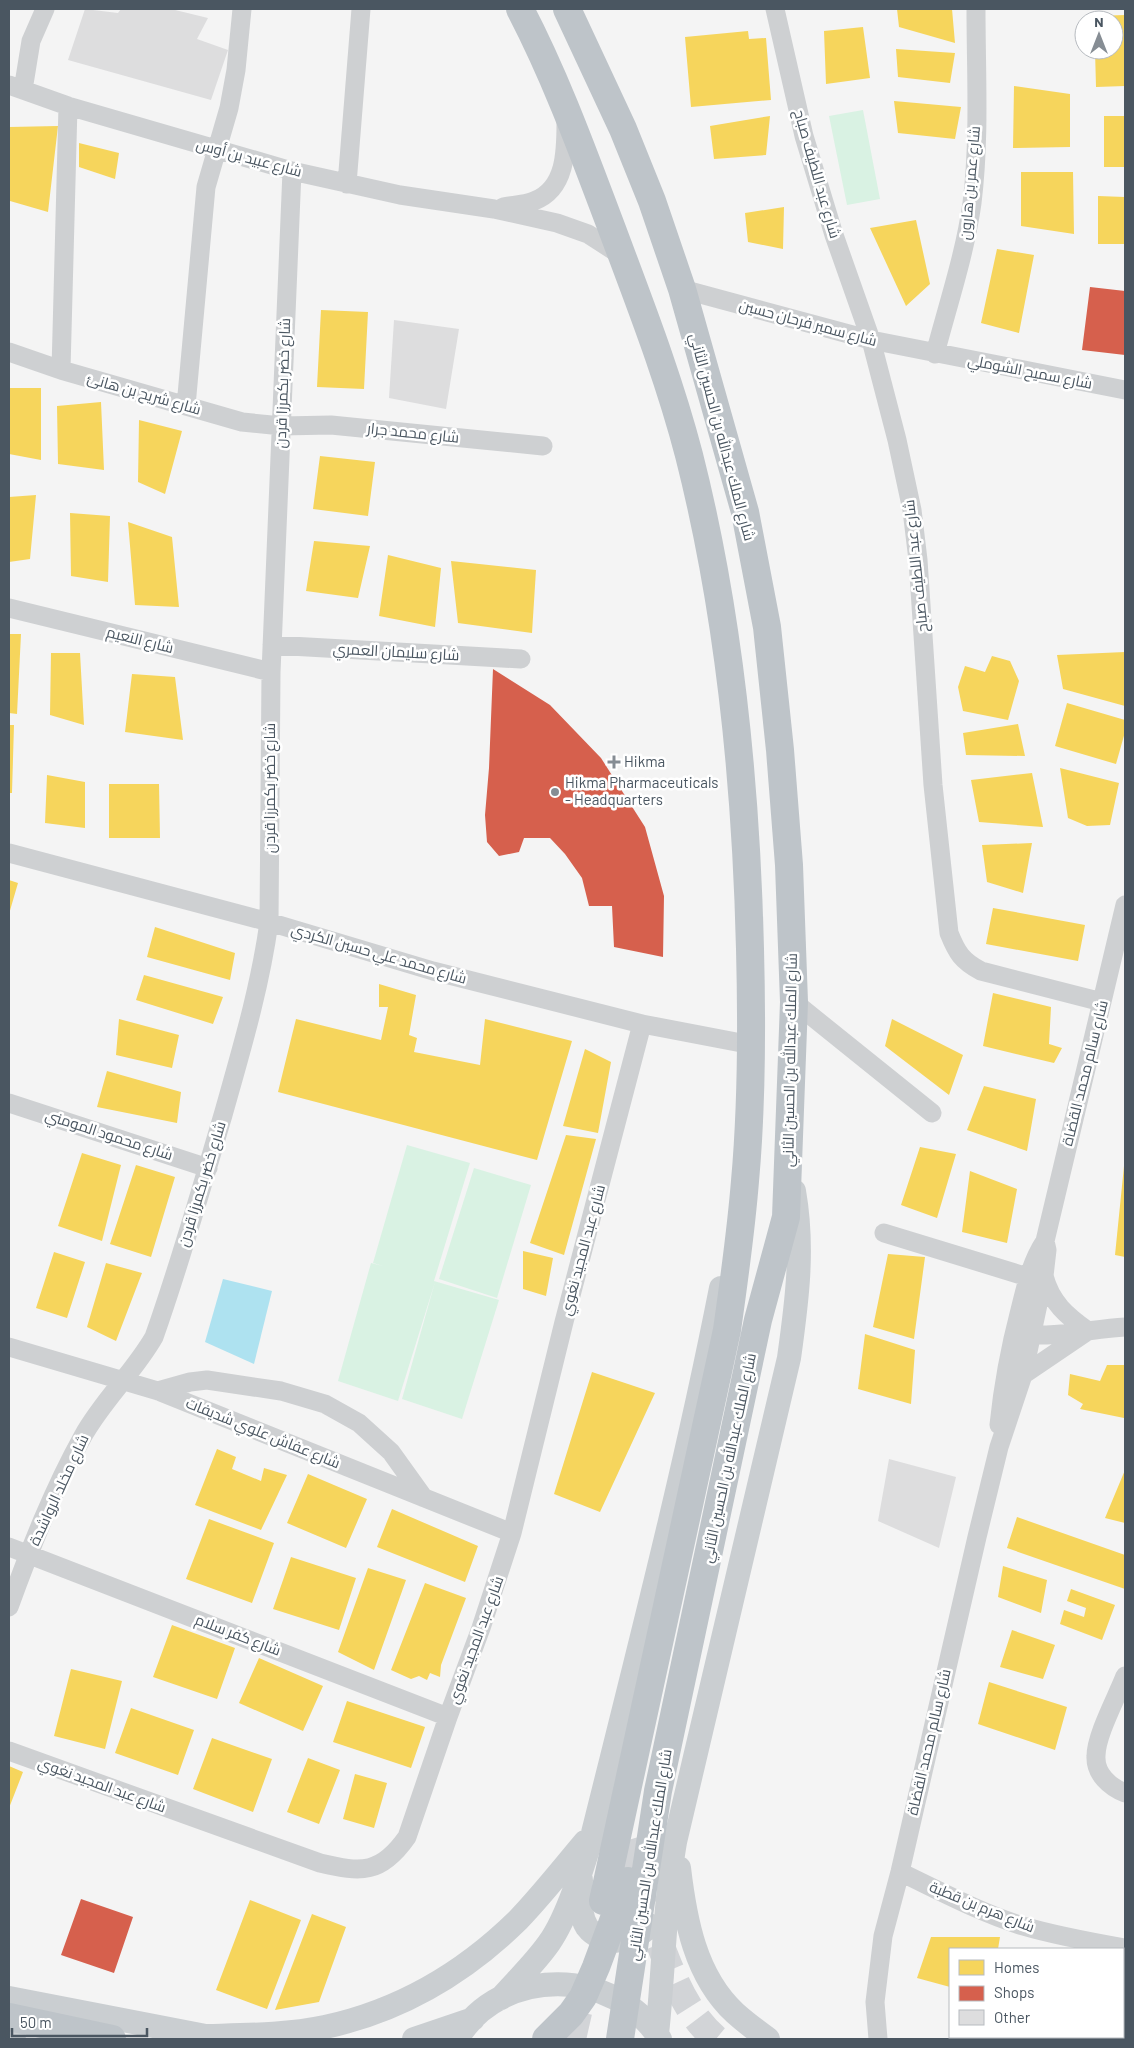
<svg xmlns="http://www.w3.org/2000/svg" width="1134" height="2048" font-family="Barlow,Cairo,sans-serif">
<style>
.green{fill:#d9f2e3}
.water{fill:#aee2f0}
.homes{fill:#f6d55c}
.shops{fill:#d6604d}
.building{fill:#ddddde}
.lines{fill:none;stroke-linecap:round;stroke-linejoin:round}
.highway-tunnel{stroke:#d2d4d7;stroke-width:28;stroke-dasharray:28 14;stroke-linecap:butt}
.minor{stroke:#ced0d2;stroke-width:19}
.major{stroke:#caced1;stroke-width:24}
.highway{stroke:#bec4c9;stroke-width:28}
.poi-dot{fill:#868d94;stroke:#fff;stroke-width:2}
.labels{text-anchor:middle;stroke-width:5;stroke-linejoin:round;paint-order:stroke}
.street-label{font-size:15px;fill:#4a5661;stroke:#fff}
.poi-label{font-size:15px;fill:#4a5661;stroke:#fff;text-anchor:start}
</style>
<rect width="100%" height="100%" fill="#f4f4f4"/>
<path class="green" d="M863 110 880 199 847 205 829 116Z
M407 1145 470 1163 434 1281 499 1300 462 1419 402 1399 435 1282 398 1401 338 1381 371 1263 383 1266 373 1263Z
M474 1168 531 1185 497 1298 439 1279Z"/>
<path class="water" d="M223 1279 272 1291 254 1364 205 1342Z"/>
<path class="homes" d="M897 9H952L955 43 899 27Z
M1125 15V86L1096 87 1095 50H1114V20H1094V16Z
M863 27 870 78 826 84 824 31Z
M748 31 749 39 766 38 771 100 691 107 685 37Z
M896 49 955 53 950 83 898 77Z
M1014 86 1070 94V147L1013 148Z
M894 101 961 107 955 139 898 133Z
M770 116 766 155 714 159 710 126Z
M1104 116H1125V167H1104Z
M58 126 48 212 10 201 9 127Z
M79 143 119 153 115 179 79 167Z
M1021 172H1073L1074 234 1021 226Z
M1098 196 1125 197V244H1098Z
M784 207 783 249 748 242 745 213Z
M916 220 930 284 906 306 870 228Z
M997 249 1034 255 1019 333 981 323Z
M321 310 368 312 364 389 317 387Z
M9 388H41V460L9 454Z
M101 402 104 470 58 464 57 406Z
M139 420 182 431 165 494 138 482Z
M320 456 375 462 368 516 313 509Z
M36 495 30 559 9 562V497Z
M70 513 110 516 108 582 71 576Z
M128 522 172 537 179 607 135 605Z
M314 541 370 546 358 598 306 591Z
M388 555 441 568 435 627 379 616Z
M451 561 536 570 532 633 458 623Z
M9 634H21L17 714 9 713Z
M1125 652V706L1063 689 1057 655Z
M51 653H80L84 725 50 715Z
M992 656 1010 661 1019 681 1008 720 963 711 958 687 965 666 985 672Z
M132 674 175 677 183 740 125 732Z
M1067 703 1125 720V732L1116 764 1055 746Z
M1018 724 1025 756 966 755 963 733Z
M9 725H14L12 793H9Z
M1060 768 1119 783 1110 825 1087 826 1068 818Z
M1032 773 1043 827 979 822 971 780Z
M47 775 85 782V828L45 823Z
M109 784H159L160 838H109Z
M1032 843 1023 893 987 882 982 845Z
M9 880 18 883 9 914Z
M993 908 1085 925 1078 961 986 944Z
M155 927 235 953 230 980 147 957Z
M144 975 223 997 213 1024 136 1000Z
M379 984 416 995 409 1035 417 1038 414 1052 480 1065 485 1019 572 1041 537 1160 278 1092 296 1019 381 1040 388 1007H379Z
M993 993 1051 1007 1049 1044 1062 1048 1054 1063 983 1046Z
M119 1019 179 1035 172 1068 116 1055Z
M892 1019 963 1055 949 1095 885 1046Z
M585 1049 611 1062 598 1133 563 1126Z
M107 1071 181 1092 177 1123 97 1107Z
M984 1086 1036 1099 1027 1151 967 1130Z
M566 1135 596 1139 564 1255 530 1243Z
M920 1147 956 1154 937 1218 901 1205Z
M82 1153 121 1165 102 1241 58 1226Z
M136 1165 175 1177 151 1257 110 1244Z
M1124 1166H1125V1257L1115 1255Z
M970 1171 1017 1189 1007 1243 962 1232Z
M523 1251 553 1258 546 1296 523 1289Z
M54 1252 85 1262 67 1318 36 1308Z
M888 1254 925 1257 914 1339 873 1327Z
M106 1263 142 1273 116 1341 87 1327Z
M865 1334 915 1350 911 1404 858 1389Z
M1107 1365H1125V1412L1124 1418 1080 1409 1083 1404 1068 1395 1070 1374 1100 1381Z
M592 1372 655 1393 600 1512 554 1494Z
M217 1449 236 1457 232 1469 261 1481 264 1468 287 1475 261 1530 195 1505Z
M1125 1470V1523L1105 1518Z
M308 1474 367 1499 346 1548 287 1523Z
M392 1509 478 1546 465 1582 377 1547Z
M1017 1517 1125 1555V1589L1007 1548Z
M209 1519 274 1543 252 1603 186 1579Z
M291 1557 356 1578 339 1630 273 1609Z
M1003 1566 1047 1580 1041 1613 998 1597Z
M368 1568 406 1580 374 1670 338 1652Z
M425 1583 466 1598 441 1665 440 1677 430 1673 427 1680 419 1676 411 1679 391 1670Z
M1071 1589 1115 1605 1102 1640 1060 1624 1064 1610 1084 1617 1086 1608 1067 1601Z
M172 1625 235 1648 217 1699 153 1677Z
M1012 1630 1055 1645 1043 1679 1000 1667Z
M259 1658 323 1686 303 1731 239 1703Z
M71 1669 122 1681 105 1749 54 1736Z
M989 1682 1067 1707 1055 1750 978 1724Z
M347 1701 425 1727 411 1768 333 1742Z
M131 1708 194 1730 178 1775 115 1753Z
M212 1738 272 1759 253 1812 193 1789Z
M308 1758 340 1770 319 1824 287 1812Z
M9 1766 23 1772 9 1808Z
M355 1774 387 1783 374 1828 343 1819Z
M250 1900 301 1920 267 2009 216 1990Z
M312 1914 346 1927 319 2002 275 2010Z
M931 1937H1000L998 1949H950V1987L917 1978Z
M1124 1981H1125V2039H1112L1113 2037H1123Z"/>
<path class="shops" d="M1090 287 1125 291V355L1082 350Z
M493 669 550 705 601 758 645 827 664 896 663 957 614 947 612 906H589L582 878 565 854 550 838H524L519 852 499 856 487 842 485 815 489 768Z
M81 1899 133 1917 114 1973 61 1955Z"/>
<path class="building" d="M85 9 118 13 121 9H171L208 18 197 39 228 50 211 100 68 60Z
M394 320 459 329 446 409 389 398Z
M889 1459 956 1477 939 1548 878 1521Z"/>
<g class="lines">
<path class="highway-tunnel" d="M625 1841 644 1905
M660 1944C673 1978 688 2016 716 2039
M572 2039 582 1995"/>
<path class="minor" d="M775 9 804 136 834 235 871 340 897 440 912 510 918 560 933 785 949 933C957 953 962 961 981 971L1102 1002
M9 85 68 106 292 171 400 195 494 209 557 223 588 234 622 256
M23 90 31 41 45 9
M347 184 361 9
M503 207C513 205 525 205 534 201 566 189 566 151 566 123
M682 289 871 340 1125 390
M9 352 61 370 242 422 282 426 331 425 543 446
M935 354C948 304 965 254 972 203 980 138 976 73 976 9
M61 370 68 106
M186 406 206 187 229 108 236 70 242 9
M9 608 271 672
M272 645 521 659
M9 853 269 922 433 971 642 1024 752 1045
M794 1002 932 1113
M9 1103 208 1168
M884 1233 1028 1277
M1044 1276C1051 1303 1067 1316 1088 1331
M1020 1334C1055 1338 1091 1329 1125 1327
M9 1347 158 1391 512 1533
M1023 1375 1085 1333
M158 1391 190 1382 207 1380 281 1391 325 1404 359 1423 391 1452 424 1498
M999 1425C1003 1386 1010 1348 1020 1310 1026 1286 1031 1262 1045 1241L1125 905
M9 1547 448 1717
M9 1607C30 1549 53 1490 83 1436 103 1400 134 1372 154 1337 180 1264 201 1189 223 1115 241 1051 260 988 269 922L271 672 292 171
M1125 1676C1117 1697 1096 1735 1096 1756 1095 1774 1110 1787 1125 1793
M9 1751 320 1863C362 1873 381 1874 407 1837L448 1717 481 1628 512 1533 564 1322 642 1024
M900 1872C940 1891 981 1913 1023 1926 1057 1936 1091 1942 1125 1948
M878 2039 875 2002 883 1936 900 1872 977 1537 999 1447 1023 1375 1044 1276 1047 1250 1045 1241"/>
<path class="major" d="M679 1868C685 1919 695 1976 735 2013 745 2022 757 2031 768 2039
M581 1880C580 1895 579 1915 587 1927 601 1946 636 1945 649 1925
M9 1998 221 2039
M501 1998C517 1980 535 1963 549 1943 568 1916 583 1866 593 1833 638 1652 685 1471 721 1288
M657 2034C664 1970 664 1906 675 1842L789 1358C797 1301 804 1248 794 1191
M208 2036C247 2035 287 2035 325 2027 399 2011 464 1973 518 1920 542 1895 563 1868 585 1842
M9 2038 14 2039
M414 2039 473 2019
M457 2039C501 1965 615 1967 660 2039"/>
<path class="highway" d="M520 9C557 80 584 155 612 229 640 304 669 378 689 455 730 616 746 783 750 949 752 1026 752 1104 745 1181 741 1231 734 1281 727 1330L603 1901
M567 9 623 129 652 201 682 289 745 512 767 627 780 750 789 865 794 1002 786 1217 758 1320 658 1791 620 2039
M9 2017 112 2039
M546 2039 571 2014 583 1997 596 1967 628 1881"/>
</g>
<g class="poi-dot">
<path d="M611.5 754.5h5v5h5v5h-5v5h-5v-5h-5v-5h5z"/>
<circle cx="555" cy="792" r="5"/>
</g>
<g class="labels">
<g class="street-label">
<text transform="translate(249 158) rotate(15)" y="5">شارع عبيد بن أوس</text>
<text transform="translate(817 174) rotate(74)" y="5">شارع عبد اللطيف صباح</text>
<text transform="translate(970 183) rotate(-85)" y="5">شارع عمر بن هارون</text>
<text transform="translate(808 323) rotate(15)" y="5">شارع سمير فرحان حسين</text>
<text transform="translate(1030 372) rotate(11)" y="5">شارع سميح الشوملي</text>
<text transform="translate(283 383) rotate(-88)" y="5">شارع خضر بكمرزا قردن</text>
<text transform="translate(144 394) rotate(16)" y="5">شارع شريح بن هانئ</text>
<text transform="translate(413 433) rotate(6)" y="5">شارع محمد جرار</text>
<text transform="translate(722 437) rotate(75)" y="5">شارع الملك عبدالله بن الحسين الثاني</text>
<text transform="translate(916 566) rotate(-96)" y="5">شارع عبد اللطيف صباح</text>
<text transform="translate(140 640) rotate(14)" y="5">شارع النعيم</text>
<text transform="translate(396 652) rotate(3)" y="5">شارع سليمان العمري</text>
<text transform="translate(270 788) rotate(-90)" y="5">شارع خضر بكمرزا قردن</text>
<text transform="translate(379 954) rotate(16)" y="5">شارع محمد علي حسين الكردي</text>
<text transform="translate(790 1060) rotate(-89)" y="5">شارع الملك عبدالله بن الحسين الثاني</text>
<text transform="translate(1085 1073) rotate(-76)" y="5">شارع سالم محمد القضاة</text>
<text transform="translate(109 1135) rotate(18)" y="5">شارع محمود المومني</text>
<text transform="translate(202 1184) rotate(-73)" y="5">شارع خضر بكمرزا قردن</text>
<text transform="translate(583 1250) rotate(-75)" y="5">شارع عبد المجيد نغوي</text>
<text transform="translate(263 1433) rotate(22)" y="5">شارع عفاش علوي شديفات</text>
<text transform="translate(729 1458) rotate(-78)" y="5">شارع الملك عبدالله بن الحسين الثاني</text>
<text transform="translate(59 1490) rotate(-65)" y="5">شارع مخلد الرواشدة</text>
<text transform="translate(238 1635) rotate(21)" y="5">شارع كفر سلام</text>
<text transform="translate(476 1640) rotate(-70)" y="5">شارع عبد المجيد نغوي</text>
<text transform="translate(929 1742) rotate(-77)" y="5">شارع سالم محمد القضاة</text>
<text transform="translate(102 1785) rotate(20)" y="5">شارع عبد المجيد نغوي</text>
<text transform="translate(650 1855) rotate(-81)" y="5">شارع الملك عبدالله بن الحسين الثاني</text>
<text transform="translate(982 1907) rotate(22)" y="5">شارع هرم بن قطبة</text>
</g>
<g class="poi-label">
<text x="624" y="767">Hikma</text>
<text x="565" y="788">Hikma Pharmaceuticals<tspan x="565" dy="17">- Headquarters</tspan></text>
</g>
</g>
<rect width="1134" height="2048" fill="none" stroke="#4a5661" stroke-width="20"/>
<rect x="949" y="1948" width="175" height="90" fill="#ffffff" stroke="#b7bbc0"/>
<rect x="959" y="1960" width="25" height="15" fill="#f6d55c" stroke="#b7bbc0"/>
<text x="994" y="1973" font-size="15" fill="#4a5661">Homes</text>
<rect x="959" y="1986" width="25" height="15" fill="#d6604d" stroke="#b7bbc0"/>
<text x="994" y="1998" font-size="15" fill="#4a5661">Shops</text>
<rect x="959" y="2010" width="25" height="15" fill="#ddddde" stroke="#b7bbc0"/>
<text x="994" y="2023" font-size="15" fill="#4a5661">Other</text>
<g transform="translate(1099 35)"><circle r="24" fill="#ffffff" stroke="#b7bbc0"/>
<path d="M0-4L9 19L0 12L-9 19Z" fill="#868d94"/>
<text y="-8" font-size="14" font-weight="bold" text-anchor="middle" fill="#4a5661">N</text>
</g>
<path d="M12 2028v8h135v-8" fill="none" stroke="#4a5661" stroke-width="2.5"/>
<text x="20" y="2028" font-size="15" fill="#4a5661" stroke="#ffffff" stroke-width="4" paint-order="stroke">50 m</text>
</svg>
